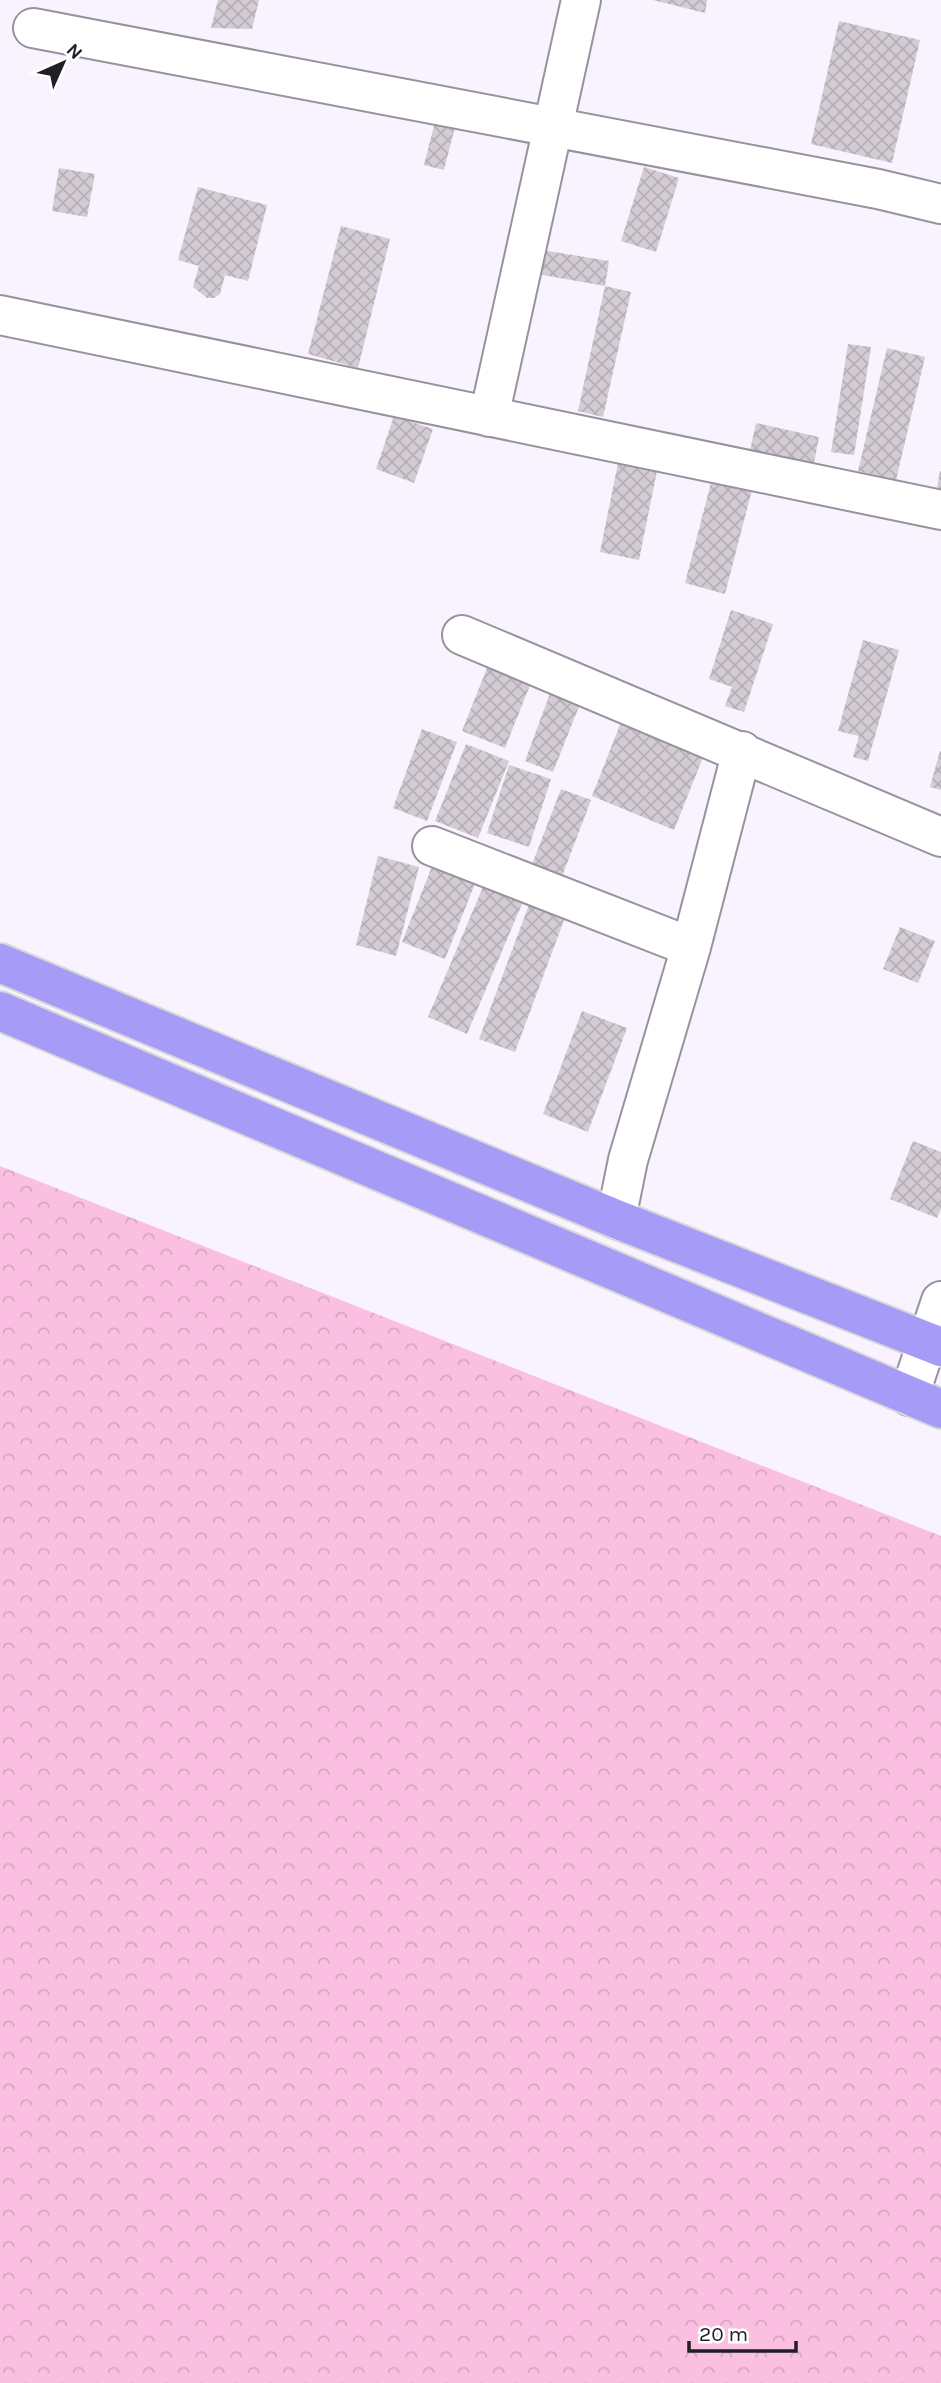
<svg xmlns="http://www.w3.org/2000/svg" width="941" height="2383" font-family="Karla,sans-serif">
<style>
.forest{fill:url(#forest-crowns)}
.building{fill:url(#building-cross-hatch)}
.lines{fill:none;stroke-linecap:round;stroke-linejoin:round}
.minor-casing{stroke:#97939d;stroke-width:42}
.trunk-casing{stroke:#d7d7d7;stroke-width:42}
.minor{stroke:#fff;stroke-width:38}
.trunk{stroke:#a69cf8;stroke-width:38}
</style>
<defs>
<pattern id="forest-crowns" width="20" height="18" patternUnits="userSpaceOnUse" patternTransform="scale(1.75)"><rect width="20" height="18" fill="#fbc0e1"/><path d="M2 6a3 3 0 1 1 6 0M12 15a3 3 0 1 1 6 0" fill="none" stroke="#d7a5c1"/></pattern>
<pattern id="building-cross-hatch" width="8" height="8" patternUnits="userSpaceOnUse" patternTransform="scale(1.75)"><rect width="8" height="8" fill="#d4ccd4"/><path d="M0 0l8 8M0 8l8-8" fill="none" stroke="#b6afb6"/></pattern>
</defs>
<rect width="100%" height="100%" fill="#f8f3fe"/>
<path class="forest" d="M0 1166 941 1536V2383H0Z"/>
<path class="building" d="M218 0H259L252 29 211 28Z
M653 0H707L705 13Z
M839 21 920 40 892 163 811 144Z
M435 122 455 127 444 170 424 165Z
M644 167 679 178 656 252 621 241Z
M59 168 95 174 87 217 52 211Z
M198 187 267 205 248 281 225 275 220 294 214 298H207L193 287 199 266 178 260Z
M341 226 390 239 358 368 308 354Z
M530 248 609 261 605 286 526 272Z
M605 286 631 292 603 417 578 411Z
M848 344 871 347 854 455 831 452Z
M887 348 925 357 896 480 858 471Z
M394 416 433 429 414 483 376 469Z
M756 423 819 437 812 473 748 460Z
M619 458 658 466 639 560 600 552Z
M940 471H941V489L937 488Z
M713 475 753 486 725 594 685 583Z
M731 610 773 624 744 712 725 706 732 687 709 679Z
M863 640 899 650 868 761 853 757 859 736 838 731Z
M493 653 536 670 505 748 462 731Z
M552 688 582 699 553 772 525 761Z
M623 717 706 750 674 830 592 796Z
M422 729 457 742 427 821 393 808Z
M466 744 509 761 478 838 435 821Z
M940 751H941V790L930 787Z
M509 765 551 779 529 847 487 833Z
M561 789 591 800 561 879 531 867Z
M378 856 419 867 396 956 356 945Z
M433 864 476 881 445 959 402 942Z
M488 875 527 892 467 1034 428 1017Z
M534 891 570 904 515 1052 479 1039Z
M900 927 935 941 918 983 883 969Z
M582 1011 627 1028 588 1132 543 1114Z
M913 1141 941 1152V1209L937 1218 890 1199Z"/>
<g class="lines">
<g class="minor-casing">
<path id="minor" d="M33 28 878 189 941 204
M0 315 941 510
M489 417 581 0
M462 635 941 837
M432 846 691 947
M616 1219 628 1160 691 947 742 751
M909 1396 941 1301"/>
</g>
<g class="trunk-casing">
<path id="trunk" d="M0 963 616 1219 941 1347
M0 1011 941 1409"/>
</g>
<use href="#minor" class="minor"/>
<use href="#trunk" class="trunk"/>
</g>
<g transform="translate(63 63) rotate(45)" stroke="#ffffff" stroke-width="5" paint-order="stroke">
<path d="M0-5L12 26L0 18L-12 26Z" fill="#211f23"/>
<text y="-10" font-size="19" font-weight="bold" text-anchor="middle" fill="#211f23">N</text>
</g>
<path d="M689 2341v10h107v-10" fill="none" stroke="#211f23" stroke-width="3.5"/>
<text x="699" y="2341" font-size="21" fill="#211f23" stroke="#ffffff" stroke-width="5" paint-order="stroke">20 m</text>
</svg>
